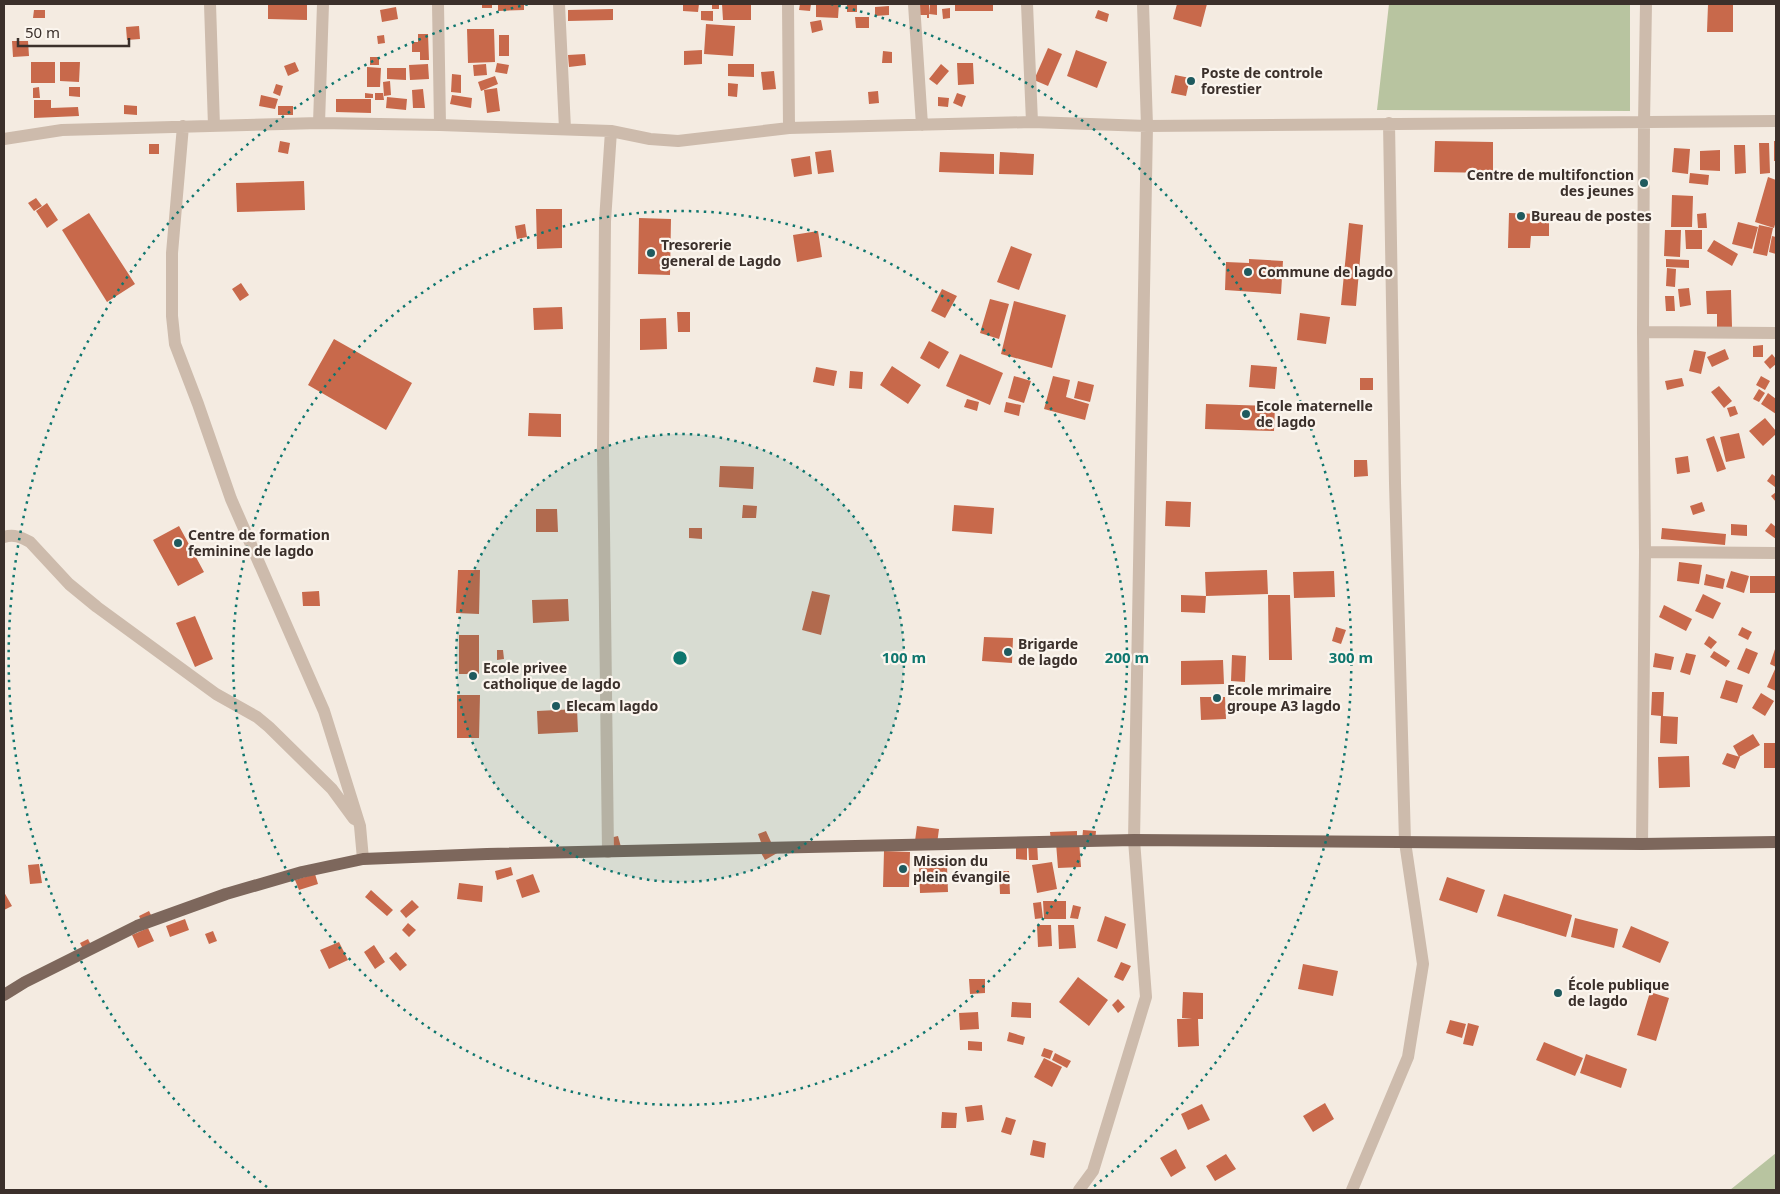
<svg xmlns="http://www.w3.org/2000/svg" width="1780" height="1194" font-family="'Noto Sans',sans-serif">
<style>
.green{fill:#b8c4a0}
.building{fill:#c8694b}
.lines{fill:none;stroke-linecap:round;stroke-linejoin:round}
.minor{stroke:#cdbbac;stroke-width:12}
.major{stroke:#7d675c;stroke-width:12}
.ring{fill:none;stroke:#0f766e;stroke-width:2.5;stroke-dasharray:2.5 5}
.poi-dot{fill:#1f5a5e;stroke:#fbf5ee;stroke-width:2}
.labels{text-anchor:middle;stroke-width:4.5;stroke-linejoin:round;paint-order:stroke}
.poi-label{font-size:14px;font-weight:bold;fill:#3b302b;stroke:#fbf5ee;text-anchor:start}
.centre{fill:#0f766e;stroke:#fbf5ee;stroke-width:2.5}
.ring-label{font-size:15px;text-anchor:middle;font-weight:bold;fill:#0f766e;stroke:#fbf5ee;stroke-width:4.5;stroke-linejoin:round;paint-order:stroke}
</style>
<rect width="100%" height="100%" fill="#f4ebe1"/>
<path class="green" d="M1389 4H1630V111L1377 110Z
M1776 1153V1190H1730Z"/>
<path class="building" d="M268 4H307V20L268 19Z
M482 4H492V8H482Z
M498 4H524V10L498 11Z
M683 4H699L698 12 683 11Z
M712 4H719V9H712Z
M722 4H751V20H723Z
M800 4H811L810 11 799 10Z
M816 4H839L838 18 816 17Z
M847 4H857V12H847Z
M918 4H929V18H927V15H918Z
M930 4H937V15L929 14Z
M955 4H993V11H955Z
M1177 4H1207L1201 27 1173 19Z
M1708 4H1733V32H1707Z
M889 6V15L875 16V7Z
M396 7 398 19 382 22 380 10Z
M950 8V18L943 19 942 9Z
M613 9V20L568 21V10Z
M34 10H45V18H33Z
M1098 10 1109 14 1107 22 1095 18Z
M701 11H713V21L701 20Z
M855 17H869V28H856Z
M821 20 823 30 812 33 810 22Z
M706 24 735 26 733 56 704 54Z
M139 26 140 39 127 40 126 27Z
M467 29H494L495 62 468 63Z
M418 34H428L429 60H420V52H412V42H418Z
M384 35 385 43 378 44 377 36Z
M499 35H509V56H499Z
M12 41H28L29 56 13 57Z
M1048 48 1062 54 1048 86 1034 80Z
M702 50V64L684 65V51Z
M1076 50 1107 62 1097 88 1067 76Z
M883 51 892 52V63H882Z
M585 54 586 65 569 67 568 55Z
M370 57H379V65H370Z
M31 62H55V83H31Z
M60 62H80L79 82 60 81Z
M295 62 299 71 288 76 284 66Z
M497 63 509 65 507 74 495 72Z
M957 63H973L974 84 958 85Z
M428 64 429 79 410 80 409 65Z
M486 64 487 75 474 76 473 65Z
M728 64H754V77L728 76Z
M941 64 949 71 937 85 929 79Z
M367 67 381 68 380 87H367Z
M387 68H406V80L387 79Z
M774 71 776 89 763 90 761 72Z
M452 74 461 75V93L451 92Z
M1175 75 1190 78 1186 96 1171 93Z
M495 76 498 84 481 91 478 82Z
M390 81 391 95 384 96 383 82Z
M728 83 738 84 737 97 728 96Z
M276 84 283 86 280 96 273 93Z
M39 87 40 98H33V88Z
M69 87H80V97L69 96Z
M497 88 500 111 487 113 484 90Z
M423 89 425 108H413L412 90Z
M878 91 879 103 869 104 868 92Z
M365 93 373 94V98H365Z
M375 93H383L384 100H375Z
M957 93 966 96 962 107 953 103Z
M261 95 278 99 275 109 259 106Z
M452 95 472 98 471 108 450 104Z
M387 97 407 99 406 110 386 108Z
M938 97 949 98 948 107 938 106Z
M336 99H371V113L336 112Z
M34 100H51V108L78 107 79 116 34 118Z
M124 105 137 106V115L124 114Z
M278 106H293V115H278Z
M280 141 290 143 288 154 278 152Z
M1435 141 1493 142V173L1434 172Z
M1774 141H1776V161H1774Z
M1759 143H1769L1770 173 1760 174Z
M149 144H159V154H149Z
M1734 145H1745L1746 173 1735 174Z
M1674 148 1690 149 1688 174 1672 172Z
M831 150 834 172 818 174 815 152Z
M1720 150V171L1700 170V151Z
M940 152 994 154V174L939 172Z
M1000 152 1034 154 1033 175 999 174Z
M810 156 812 174 794 177 791 159Z
M1690 173 1709 175 1708 185 1689 183Z
M1768 177 1776 180V221L1774 228 1755 222Z
M304 181 305 210 237 212 236 183Z
M1672 195 1693 196 1692 227H1671Z
M36 198 42 206 34 211 28 203Z
M47 203 58 220 47 228 36 211Z
M536 209H562V248L537 249Z
M89 213 135 284 107 302 62 230Z
M1509 213 1549 214V236H1531L1530 248H1508Z
M1706 213 1707 228H1698L1697 214Z
M639 218 671 219 670 275 638 274Z
M1738 222 1758 227 1752 249 1732 244Z
M1349 223 1363 225 1356 306 1341 305Z
M525 224 527 237 517 239 515 226Z
M1759 225 1773 228 1767 256 1753 253Z
M1665 230H1681L1680 257 1664 256Z
M1685 230H1702V249H1686Z
M818 231 822 257 797 262 793 235Z
M1772 236 1776 237V254L1769 252Z
M1714 240 1738 254 1732 266 1707 251Z
M1011 246 1032 254 1019 290 997 282Z
M1249 259 1283 261 1281 294 1225 290 1226 262 1249 263Z
M1666 259 1689 260V268L1666 267Z
M1667 268 1676 269 1675 287 1666 286Z
M241 283 249 295 240 301 232 289Z
M1689 288 1691 305 1680 307 1678 289Z
M942 289 957 296 945 318 931 311Z
M1731 290 1732 327H1717V314H1707L1706 291Z
M1665 296H1674L1675 311H1666Z
M990 299 1009 304 999 339 980 333Z
M1014 301 1066 315 1052 368 1001 354Z
M562 307 563 329 534 330 533 308Z
M677 312H690V332H678Z
M1300 313 1330 317 1326 344 1297 340Z
M666 318 667 349 640 350V319Z
M334 339 412 383 386 430 308 385Z
M929 341 949 352 939 369 920 358Z
M1763 345V357H1753V346Z
M1725 349 1729 359 1712 367 1707 357Z
M1694 350 1706 352 1701 374 1689 371Z
M960 354 1003 373 990 405 946 386Z
M1772 354 1776 359V364L1770 369 1764 362Z
M1251 365 1277 367 1275 389 1249 387Z
M892 366 921 385 908 404 880 385Z
M816 367 837 371 834 386 813 382Z
M850 371 863 372 862 389 849 388Z
M1014 376 1031 381 1024 403 1008 398Z
M1053 376 1070 380 1066 397 1089 404 1085 420 1044 409Z
M1761 376 1770 381 1765 390 1756 385Z
M1360 378H1373V390H1360Z
M1682 378 1684 386 1667 390 1665 381Z
M1078 381 1094 385 1090 402 1074 398Z
M1719 386 1732 401 1724 408 1711 392Z
M1759 389 1765 393 1759 402 1753 399Z
M1768 393 1776 399V414L1761 404Z
M967 399 979 402 977 411 964 407Z
M1006 402 1021 405 1019 416 1004 412Z
M1206 404 1275 406 1274 431 1205 429Z
M1735 406 1738 414 1730 417 1727 408Z
M529 413 561 414V437L528 436Z
M1765 418 1776 431V434L1763 446 1749 431Z
M1739 433 1745 458 1726 462 1720 437Z
M1714 436 1726 469 1717 472 1706 439Z
M1688 456 1690 472 1677 474 1675 458Z
M1354 460H1367L1368 476 1354 477Z
M720 466 754 467 753 489 719 487Z
M1772 474 1776 477 1775 487 1767 481Z
M1776 492V502L1771 496Z
M1166 501 1191 502 1190 527 1165 526Z
M1702 502 1705 511 1693 515 1690 506Z
M743 505 757 506 756 518H742Z
M954 505 994 508 992 534 952 531Z
M536 509H557L558 532H536Z
M1771 523 1776 527V539L1765 531Z
M1731 524 1747 525V536L1731 535Z
M179 526 204 572 178 586 153 540Z
M689 528H702V539L689 538Z
M1662 528 1726 534 1725 545 1661 539Z
M1679 562 1702 565 1699 584 1677 581Z
M458 570H480L479 614 456 613Z
M1267 570 1268 594 1206 596 1205 572Z
M1334 571 1335 597 1294 598 1293 572Z
M1731 571 1749 576 1744 593 1726 587Z
M1706 574 1725 579 1723 589 1704 585Z
M1750 576H1776V593H1750Z
M319 591 320 606H303L302 592Z
M812 591 830 595 821 635 802 630Z
M1703 594 1721 603 1713 619 1695 611Z
M1181 595 1206 596 1205 613 1181 612Z
M1268 595H1290L1292 660H1269Z
M568 599 569 621 533 623 532 600Z
M1664 605 1692 619 1686 631 1659 617Z
M195 616 213 659 195 667 176 623Z
M1336 627 1346 630 1341 644 1332 641Z
M1742 627 1752 632 1748 640 1738 635Z
M459 635H479V674H459Z
M1709 636 1717 642 1711 649 1704 644Z
M984 637 1013 638 1012 663 982 661Z
M1776 646V667L1770 664Z
M1746 648 1758 653 1749 674 1737 669Z
M497 650H503L504 659 497 660Z
M1714 651 1730 661 1726 667 1710 657Z
M1655 653 1674 657 1671 670 1653 667Z
M1686 653 1696 655 1690 675 1680 672Z
M1232 655 1246 656 1245 682 1231 681Z
M1223 660 1224 684 1181 685V661Z
M1776 667V691L1767 687Z
M1726 680 1743 685 1737 703 1720 698Z
M1652 692H1664L1663 716 1678 717 1677 744 1660 743 1661 716 1651 715Z
M1761 693 1774 701 1765 716 1752 708Z
M457 695H480L479 738H457Z
M1200 697H1225L1226 719 1201 720Z
M577 709 578 732 538 734 537 711Z
M1753 734 1760 745 1739 757 1733 746Z
M1764 743H1776V768H1764Z
M1727 753 1740 757 1735 769 1722 764Z
M1689 756 1690 787 1659 788 1658 757Z
M917 826 939 829 937 844 915 841Z
M1083 830 1096 831 1095 842 1082 841Z
M766 831 771 842 762 845 758 834Z
M1077 831V840L1051 841 1050 832Z
M618 836 621 847 608 851 605 839Z
M1079 841 1081 867 1058 868 1056 843Z
M1016 842H1027V860L1016 859Z
M1028 842H1037L1038 860H1029Z
M760 851 779 852 765 860Z
M884 851 910 852 909 887H883Z
M1052 862 1057 889 1037 893 1032 865Z
M39 864 42 883 30 884 28 865Z
M947 866 948 892 920 893 919 867Z
M511 867 513 875 497 880 495 871Z
M999 871H1009L1010 894H1000Z
M315 874 318 884 299 890 295 880Z
M533 874 540 892 522 898 516 880Z
M1447 877 1485 890 1477 913 1439 900Z
M459 883 483 886 482 902 457 899Z
M371 890 393 910 387 916 365 897Z
M4 892 12 906 4 910Z
M1504 894 1572 915 1566 937 1497 916Z
M412 900 419 907 406 918 400 911Z
M1043 901H1066V919H1044Z
M1041 902 1043 918 1035 919 1033 903Z
M1073 905 1081 907 1078 919 1070 918Z
M149 911 154 921 144 926 139 916Z
M1105 916 1126 924 1117 949 1097 941Z
M1575 918 1618 929 1614 948 1571 937Z
M185 919 189 930 170 937 166 926Z
M408 923 416 930 409 937 402 930Z
M1037 925H1051L1052 946 1038 947Z
M1058 925H1074L1076 948 1059 949Z
M1631 926 1669 942 1660 963 1622 947Z
M148 928 154 941 138 948 132 935Z
M213 931 217 941 209 944 205 934Z
M88 939 92 947 84 951 80 943Z
M339 942 348 960 329 969 320 950Z
M374 945 385 962 375 969 364 952Z
M396 952 407 965 400 971 389 958Z
M1121 962 1131 966 1123 981 1114 977Z
M1303 964 1338 971 1333 996 1298 989Z
M1078 977 1108 1000 1089 1026 1059 1002Z
M969 979H985V993L970 994Z
M1183 992 1203 993V1019H1198L1199 1046 1178 1047 1177 1019H1192L1182 1018Z
M1650 992 1669 998 1656 1041 1637 1035Z
M1118 999 1125 1007 1118 1013 1112 1005Z
M1012 1002 1031 1003V1018L1011 1017Z
M978 1012 979 1029 960 1030 959 1013Z
M1450 1020 1466 1024 1462 1038 1446 1033Z
M1468 1023 1479 1026 1473 1046 1463 1044Z
M1009 1032 1025 1037 1023 1045 1007 1041Z
M968 1041 982 1042V1051L968 1050Z
M1544 1042 1583 1058 1575 1076 1536 1060Z
M1044 1048 1053 1051 1050 1059 1041 1056Z
M1055 1053 1071 1061 1067 1068 1052 1060Z
M1586 1054 1627 1069 1621 1088 1580 1073Z
M1044 1058 1062 1067 1052 1087 1034 1077Z
M1325 1103 1334 1119 1313 1132 1303 1116Z
M1202 1104 1210 1120 1188 1130 1181 1114Z
M982 1105 984 1120 967 1122 965 1107Z
M942 1112 957 1113 956 1128H941Z
M1006 1117 1016 1120 1011 1135 1001 1132Z
M1033 1140 1046 1143 1044 1158 1030 1155Z
M1176 1149 1186 1168 1171 1177 1160 1158Z
M1226 1154 1236 1169 1215 1181 1206 1166Z"/>
<g class="lines">
<path class="minor" d="M210 4 214 126
M438 4 440 125
M559 4 565 129
M788 4 789 128
M914 4 922 125
M1027 4 1032 122
M319 123 323 4
M183 126 172 253V316L175 344 198 404 231 499 324 711 360 826 363 859
M4 139 62 130 319 123 440 125 611 131 650 139 678 141 789 128 1032 122 1147 126 1143 4
M1643 332 1776 333
M4 537C14 534 21 537 30 542L69 584 97 607 216 694 257 717 269 727 332 789 354 819
M1645 552 1776 553
M1642 844 1645 552 1643 332 1644 123 1646 4
M608 852 603 449 605 221 611 131
M1079 1190 1093 1171 1146 997 1134 840 1147 126 1776 121
M1352 1190 1408 1057 1423 964 1405 842 1395 483 1389 123"/>
<path class="major" d="M4 995 25 982 137 926 226 894 302 872 363 859 487 854 1134 840 1642 844 1776 842"/>
</g>
<circle cx="680" cy="658" r="224" fill="#0f766e" fill-opacity=".12"/>
<g class="ring">
<circle cx="680" cy="658" r="224"/>
<circle cx="680" cy="658" r="447"/>
<path d="M267 1187A671 671 0 0 1 529 4M831 4A671 671 0 0 1 1093 1187"/>
</g>
<g class="poi-dot">
<circle cx="1191" cy="81" r="5"/>
<circle cx="1644" cy="183" r="5"/>
<circle cx="1521" cy="216" r="5"/>
<circle cx="651" cy="253" r="5"/>
<circle cx="1248" cy="272" r="5"/>
<circle cx="1246" cy="414" r="5"/>
<circle cx="178" cy="543" r="5"/>
<circle cx="1008" cy="652" r="5"/>
<circle cx="473" cy="676" r="5"/>
<circle cx="1217" cy="698" r="5"/>
<circle cx="556" cy="706" r="5"/>
<circle cx="903" cy="869" r="5"/>
<circle cx="1558" cy="993" r="5"/>
</g>
<g class="labels">
<g class="poi-label">
<text x="1201" y="78">Poste de controle<tspan x="1201" dy="16">forestier</tspan></text>
<text x="1634" y="180" text-anchor="end">Centre de multifonction<tspan x="1634" dy="16">des jeunes</tspan></text>
<text x="1531" y="221">Bureau de postes</text>
<text x="661" y="250">Tresorerie<tspan x="661" dy="16">general de Lagdo</tspan></text>
<text x="1258" y="277">Commune de lagdo</text>
<text x="1256" y="411">Ecole maternelle<tspan x="1256" dy="16">de lagdo</tspan></text>
<text x="188" y="540">Centre de formation<tspan x="188" dy="16">feminine de lagdo</tspan></text>
<text x="1018" y="649">Brigarde<tspan x="1018" dy="16">de lagdo</tspan></text>
<text x="483" y="673">Ecole privee<tspan x="483" dy="16">catholique de lagdo</tspan></text>
<text x="1227" y="695">Ecole mrimaire<tspan x="1227" dy="16">groupe A3 lagdo</tspan></text>
<text x="566" y="711">Elecam lagdo</text>
<text x="913" y="866">Mission du<tspan x="913" dy="16">plein évangile</tspan></text>
<text x="1568" y="990">École publique<tspan x="1568" dy="16">de lagdo</tspan></text>
</g>
</g>
<circle cx="680" cy="658" r="8" class="centre"/>
<g class="ring-label">
<text x="904" y="663">100 m</text>
<text x="1127" y="663">200 m</text>
<text x="1351" y="663">300 m</text>
</g>
<rect width="1780" height="1194" fill="none" stroke="#3b302b" stroke-width="10"/>
<path d="M18 38v8h111v-8" fill="none" stroke="#3b302b" stroke-width="2.5"/>
<text x="25" y="38" font-size="15" fill="#3b302b" stroke="#fbf5ee" stroke-width="4" paint-order="stroke">50 m</text>
</svg>
